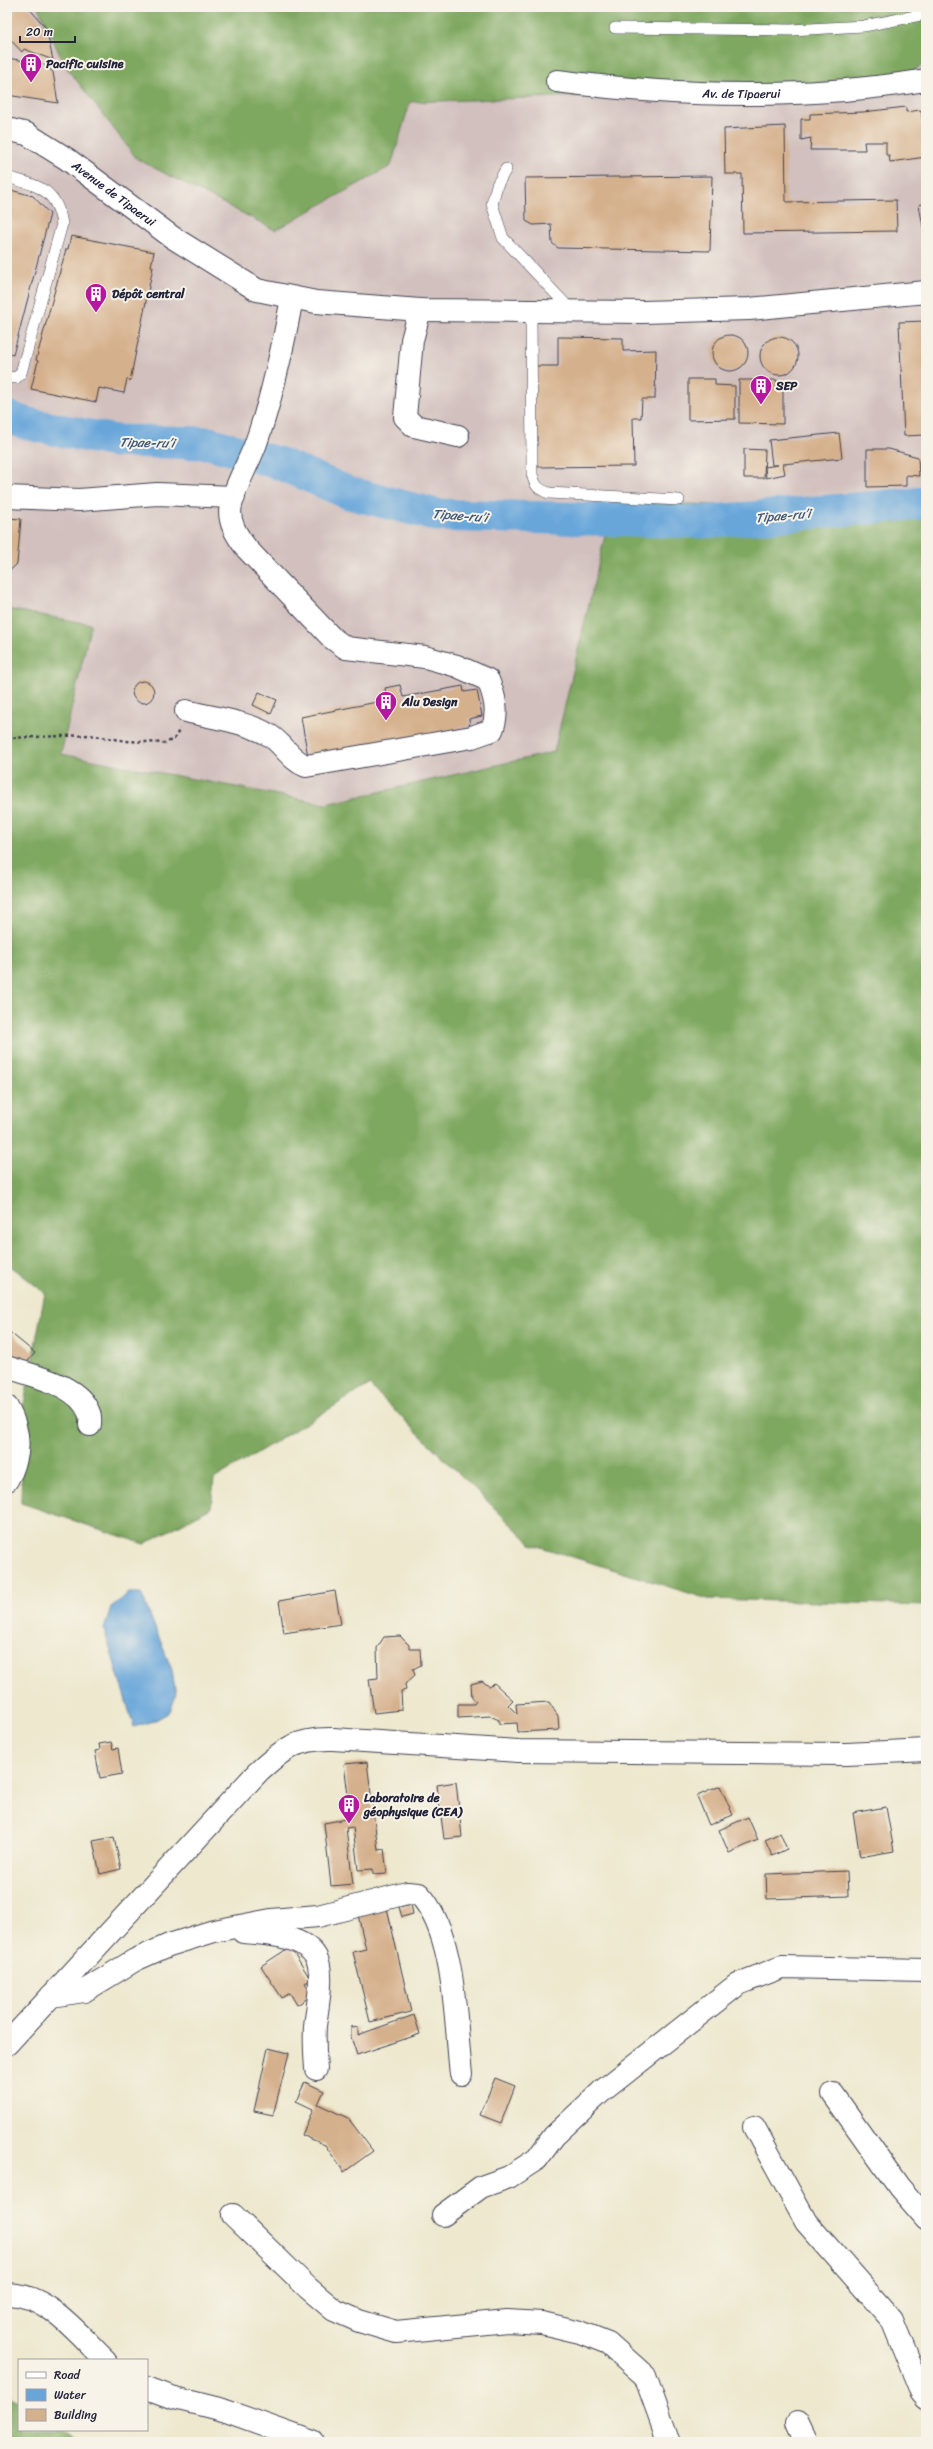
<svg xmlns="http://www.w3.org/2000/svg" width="933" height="2449" font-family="Sriracha,sans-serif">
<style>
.industrial{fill:#d1c0bd}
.forest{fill:#7ea75f;stroke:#50644d}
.water{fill:#68a6da;stroke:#45648a}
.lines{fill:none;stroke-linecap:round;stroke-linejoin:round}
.river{stroke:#68a6da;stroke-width:33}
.building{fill:#d5b08c}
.lane-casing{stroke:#404051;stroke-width:12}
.street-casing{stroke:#404051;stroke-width:24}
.secondary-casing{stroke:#404051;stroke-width:24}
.path{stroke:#404051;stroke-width:2.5;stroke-dasharray:3 3;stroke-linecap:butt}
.lane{stroke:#fff;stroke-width:11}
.street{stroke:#fff;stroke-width:22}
.secondary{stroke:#fff;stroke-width:22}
.labels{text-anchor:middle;stroke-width:4;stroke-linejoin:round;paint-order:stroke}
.poi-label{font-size:12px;font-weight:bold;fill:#22223b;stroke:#f7f3e8;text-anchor:start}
.street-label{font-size:12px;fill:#22223b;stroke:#f7f3e8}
.water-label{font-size:13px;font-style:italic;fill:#3e577b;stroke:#f7f3e8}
</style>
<rect width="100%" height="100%" fill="#f7f3e8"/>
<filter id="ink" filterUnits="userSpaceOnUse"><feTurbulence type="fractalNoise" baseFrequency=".025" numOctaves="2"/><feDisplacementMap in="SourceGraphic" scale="8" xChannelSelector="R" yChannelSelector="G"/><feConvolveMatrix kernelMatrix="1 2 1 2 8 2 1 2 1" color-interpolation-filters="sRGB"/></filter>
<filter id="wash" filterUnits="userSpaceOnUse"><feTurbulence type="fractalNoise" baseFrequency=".012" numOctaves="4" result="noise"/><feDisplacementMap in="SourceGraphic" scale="16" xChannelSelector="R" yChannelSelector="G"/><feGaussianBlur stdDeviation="0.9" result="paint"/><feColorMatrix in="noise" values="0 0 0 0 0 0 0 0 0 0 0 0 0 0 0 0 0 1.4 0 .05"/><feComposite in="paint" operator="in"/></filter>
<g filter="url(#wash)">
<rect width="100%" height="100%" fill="#ede8ce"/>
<path class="industrial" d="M7 7H38L64 64 391 166 410 102 747 91 906 75 926 63V496L823 508 613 502 554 752 326 804 61 754 91 625 7 609Z"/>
<path class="forest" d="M38 7H926V63L906 75 747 91 410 102 391 166 275 230 137 159 64 64Z
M926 496V1605L708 1599 531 1544 369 1385 214 1479 211 1508 144 1544 21 1503 23 1409 45 1293 7 1263V609L91 624 61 754 326 804 554 752 613 502 823 508Z
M7 2394 19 2402V2430H64L83 2442H7Z"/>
<path class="water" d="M129 1593H141L172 1670 176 1695 170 1712 154 1721 134 1727 104 1629 111 1607Z"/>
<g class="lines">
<path class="river" d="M7 417 28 424 115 441 209 443 281 464 349 493 437 515 702 522 926 503"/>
</g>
<g id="blocks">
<path class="building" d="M7 7H28L46 28 53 60 24 49 22 52 7 36Z
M7 58 43 64 53 72 58 103 7 95Z
M906 107V112L921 110 926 141V157L890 162 889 155H886V142H864L865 150H810L811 138 801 140V119H810V114L863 112Z
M785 126 786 202 896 200 897 231 743 233 742 174H725L724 129Z
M712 176 710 251 558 248 552 243 551 224 533 225 526 221 525 178Z
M7 189 33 196 50 214 13 355 7 353Z
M926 203V237H925L919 205Z
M71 236 154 252 151 266 153 267 130 381 127 379 124 393 99 388 96 402 31 389 38 361 36 360 66 249H68Z
M926 321V435L904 436 899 322Z
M712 353a18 18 0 1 1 36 0a18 18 0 1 1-36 0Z
M558 337 623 338V351L656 350 655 399H642L641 418H633L634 466 535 467V366H558Z
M760 356a19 19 0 1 1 38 0a19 19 0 1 1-38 0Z
M688 379H715V385L735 386V419L688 420Z
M739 380H777L776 390H783V424L739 423Z
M839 433 842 458 783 464 785 474 766 478 765 467 778 465H772L769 440Z
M744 449 765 450 764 478H744Z
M867 449H889L918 457 919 476 906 475V486L867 487Z
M7 518 21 519 17 564 7 573Z
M132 692a11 11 0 1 1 22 0a11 11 0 1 1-22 0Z
M400 685 403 697 463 686 464 692 477 690 482 716 469 719 470 726 308 757 301 717 387 700 385 688Z
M259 692 277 700 271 714 253 705Z
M7 1330 35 1353 22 1368 7 1355Z
M335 1591 341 1624 284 1633 279 1601Z
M400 1636 409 1645V1649H420L421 1665 413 1669 415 1675 405 1684 406 1690 401 1691 402 1710 374 1713 369 1679 378 1678 377 1648 384 1637Z
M482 1681 490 1687 494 1683 513 1700 508 1705 517 1714 516 1704 549 1702 558 1716 559 1730 518 1732 517 1723 499 1724V1720L490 1716 458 1718V1704H474L476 1701 472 1698 471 1684Z
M111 1742 113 1749 118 1748 122 1774 100 1778 95 1751 100 1750 99 1744Z
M367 1762 378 1850 384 1849 387 1873 373 1874V1869L358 1870 353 1827 346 1828 353 1884 331 1886 324 1823 351 1818 344 1764Z
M456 1782 462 1837 444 1839 437 1785Z
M720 1786 733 1815 709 1825 697 1796Z
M886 1807 894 1851 860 1857 853 1813Z
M748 1817 758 1840 729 1853 719 1830Z
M780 1833 787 1849 772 1856 765 1840Z
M114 1837 121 1869 100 1874 93 1841Z
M847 1871 848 1896 767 1899 766 1874Z
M411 1904 413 1914 402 1917 399 1907Z
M387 1908 411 2012 370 2022 353 1952 366 1949 358 1915Z
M290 1947 311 1980 305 1983 313 1995 297 2005 290 1993 282 1998 261 1966Z
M414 2015 420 2034 357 2055 351 2037V2026L352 2028 358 2027V2035Z
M268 2048 289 2053 273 2115 254 2111Z
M495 2078 515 2086 501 2123 480 2115Z
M305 2082 324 2091 318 2104 348 2118 373 2151 344 2172 325 2145 302 2135 313 2109 296 2101Z"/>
</g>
</g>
<g filter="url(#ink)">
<use href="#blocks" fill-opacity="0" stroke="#404051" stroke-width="1"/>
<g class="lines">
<g class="lane-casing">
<path id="lane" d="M615 28 791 30 864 26 926 14
M506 169 497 185 492 204 503 238 571 310
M7 177C38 186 56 188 62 224L21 373 16 378 7 377
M531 310 532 474C535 486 538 489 549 493L679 500"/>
</g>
<g class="street-casing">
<g id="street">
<path id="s1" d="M557 81C679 97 804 100 926 80"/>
<path d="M420 310 412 340 405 417 414 426 458 436"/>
<path d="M7 497 79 500 157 494 234 497"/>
<path d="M186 711C212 718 245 721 269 735 283 743 290 760 306 766L472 737 492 730C499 713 495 697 488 680L457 666 425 657 346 648 332 638 247 549C237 536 227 521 231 505 236 483 249 463 256 443 273 395 283 347 292 298"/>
<path d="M7 1367C32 1376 79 1384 89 1413 91 1416 90 1422 90 1425"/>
<path d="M7 1407C21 1432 22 1455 7 1480"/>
<path d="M243 1932C266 1934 303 1935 316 1957 325 1972 317 2009 315 2026 314 2041 315 2054 316 2069"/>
<path d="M51 1996 84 1991 135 1960 169 1945 214 1931 271 1920 318 1916 407 1893 419 1894C456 1933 455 2022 461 2074"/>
<path d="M833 2094 899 2187 926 2218"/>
<path d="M754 2127 806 2222 892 2320 921 2391 926 2397"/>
<path d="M233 2215 308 2288 334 2310 359 2321 396 2332 507 2321 542 2323 580 2332 608 2343 645 2376 669 2442"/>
<path d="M443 2215 481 2187 509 2177 537 2159 554 2136 601 2092 738 1984 782 1967 926 1970"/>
<path d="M7 2294C48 2294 78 2334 105 2360"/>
<path d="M147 2388 171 2397 223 2410 313 2442"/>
<path d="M797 2423 806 2442"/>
</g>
</g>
<g class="secondary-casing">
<g id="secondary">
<path id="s2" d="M7 129 27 134 67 159 172 237 257 290 316 302 420 310 643 312 749 309 926 292"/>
<path d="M7 2044 258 1772C283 1749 297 1738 333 1739L518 1751 847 1754 926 1750"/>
</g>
</g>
<path class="path" d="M7 738 90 735 126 741 165 743 174 739 180 729"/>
<use href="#lane" class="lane"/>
<use href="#street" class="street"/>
<use href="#secondary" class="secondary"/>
</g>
</g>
<defs>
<g id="building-pin" transform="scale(1.15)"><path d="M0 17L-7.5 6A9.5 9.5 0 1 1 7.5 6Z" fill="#b5179e" stroke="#f7f3e8"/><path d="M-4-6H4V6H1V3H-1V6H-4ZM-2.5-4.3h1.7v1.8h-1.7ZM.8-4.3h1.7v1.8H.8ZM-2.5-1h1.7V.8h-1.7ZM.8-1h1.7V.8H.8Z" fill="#fff"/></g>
</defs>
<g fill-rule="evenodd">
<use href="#building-pin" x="31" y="64"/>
<use href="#building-pin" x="96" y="294"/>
<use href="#building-pin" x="761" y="386"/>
<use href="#building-pin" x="386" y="702"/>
<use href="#building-pin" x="349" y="1805"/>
</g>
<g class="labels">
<g class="poi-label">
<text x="46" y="68">Pacific cuisine</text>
<text x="112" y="298">Dépôt central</text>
<text x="776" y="390">SEP</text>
<text x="402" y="706">Alu Design</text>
<text x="364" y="1802">Laboratoire de<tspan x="364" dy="14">géophysique (CEA)</tspan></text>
</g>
<g class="street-label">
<text dy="4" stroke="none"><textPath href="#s1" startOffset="185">Av. de Tipaerui</textPath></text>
<text dy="4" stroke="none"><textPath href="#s2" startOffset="126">Avenue de Tipaerui</textPath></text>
</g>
<g class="water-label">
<text transform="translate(147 442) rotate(1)" y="5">Tipae-ru’i</text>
<text transform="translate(460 515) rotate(4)" y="5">Tipae-ru’i</text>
<text transform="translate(783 515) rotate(-5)" y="5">Tipae-ru’i</text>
</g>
</g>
<rect width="933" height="2449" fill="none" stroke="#f7f3e8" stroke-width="24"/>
<rect x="18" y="2359" width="130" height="72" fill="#f7f3e8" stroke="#a29fa3"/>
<rect x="26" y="2372" width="20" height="6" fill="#ffffff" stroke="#a29fa3"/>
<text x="54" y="2379" font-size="12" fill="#22223b">Road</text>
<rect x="26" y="2389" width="20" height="12" fill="#68a6da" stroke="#a29fa3"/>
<text x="54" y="2399" font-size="12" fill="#22223b">Water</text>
<rect x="26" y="2409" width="20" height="12" fill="#d5b08c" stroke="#a29fa3"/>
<text x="54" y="2419" font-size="12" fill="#22223b">Building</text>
<path d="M20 36v6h55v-6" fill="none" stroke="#22223b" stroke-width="2"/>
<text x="26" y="36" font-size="12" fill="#22223b" stroke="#f7f3e8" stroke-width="3" paint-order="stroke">20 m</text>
</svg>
